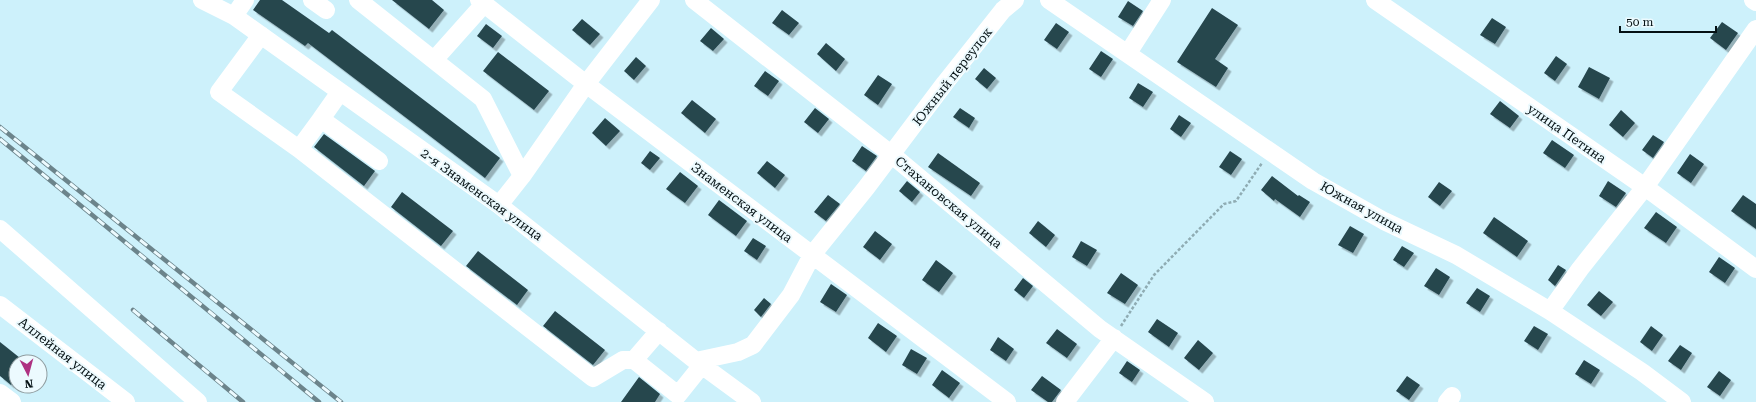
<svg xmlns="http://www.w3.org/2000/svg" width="1756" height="402" font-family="'Roboto Serif',serif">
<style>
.building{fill:#27464e;filter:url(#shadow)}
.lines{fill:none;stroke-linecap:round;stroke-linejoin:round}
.path{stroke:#8facb3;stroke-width:2.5;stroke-dasharray:3 2;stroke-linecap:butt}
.minor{stroke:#fff;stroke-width:18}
.rail-casing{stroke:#6c848b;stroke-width:4.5}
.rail{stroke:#ecfafe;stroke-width:3;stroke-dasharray:9;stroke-linecap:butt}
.labels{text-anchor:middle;stroke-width:4;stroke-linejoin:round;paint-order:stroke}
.street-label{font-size:13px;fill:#051114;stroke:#ecfafe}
</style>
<defs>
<filter id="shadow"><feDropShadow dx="3.5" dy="3.5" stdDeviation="0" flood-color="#0004"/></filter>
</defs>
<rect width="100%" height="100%" fill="#cdf1fb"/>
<path class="building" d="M260 0H282L329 33 332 30 500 158 485 178 308 43 305 46 253 10Z
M392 0H432L444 10 429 29Z
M1128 1 1143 11 1133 26 1118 17Z
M1212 8 1238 25 1215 59 1228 68 1216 87 1177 62Z
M782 10 799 23 789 35 772 23Z
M1492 18 1506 27 1495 44 1480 35Z
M582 19 600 34 590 45 572 30Z
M1722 22 1738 33 1726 50 1710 38Z
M1056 23 1069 32 1057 49 1044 40Z
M486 24 502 36 493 48 477 36Z
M711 28 724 39 713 51 700 41Z
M826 43 845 59 836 71 817 54Z
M1101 51 1113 59 1101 77 1089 69Z
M498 52 549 91 534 110 483 71Z
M1556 56 1567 64 1555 81 1544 73Z
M636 57 646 66 634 80 624 71Z
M1589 67 1610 78 1599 99 1578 87Z
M984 68 996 78 987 89 975 79Z
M765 71 779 81 768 96 754 86Z
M878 75 892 84 878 105 864 95Z
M1138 83 1153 92 1143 107 1129 98Z
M692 100 716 119 705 133 681 113Z
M1500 101 1519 116 1510 128 1490 114Z
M815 108 829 119 818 133 804 122Z
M960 108 975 118 969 128 953 117Z
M1621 110 1635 123 1623 137 1609 125Z
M1179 115 1191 123 1181 137 1170 129Z
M605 118 620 131 606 146 592 133Z
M324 134 375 171 364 186 314 147Z
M1653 135 1664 142 1653 158 1642 150Z
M1552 140 1574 155 1565 168 1543 153Z
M862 146 877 156 866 171 852 161Z
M650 151 660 158 650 170 641 163Z
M1230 151 1242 159 1231 175 1219 167Z
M938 153 980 183 971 196 928 167Z
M1690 154 1704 164 1691 183 1677 173Z
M767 161 785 175 775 188 757 173Z
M680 172 698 186 685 203 666 189Z
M1272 176 1298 196 1299 195 1310 202 1300 217 1275 199 1274 201 1261 190Z
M907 181 920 192 912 202 899 191Z
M1608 181 1626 193 1616 207 1599 196Z
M1439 182 1452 191 1440 206 1428 197Z
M402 192 453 231 441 246 391 207Z
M828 195 840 204 826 221 814 212Z
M1743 195 1756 204V229L1731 211Z
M719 200 747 221 736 236 708 215Z
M1656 212 1677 227 1666 243 1644 228Z
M1494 217 1528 241 1517 257 1483 233Z
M1038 221 1055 235 1046 247 1029 233Z
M1350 226 1364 234 1353 253 1338 245Z
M875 231 892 244 880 260 863 247Z
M753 238 766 246 757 260 744 251Z
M1081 241 1097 250 1087 266 1072 257Z
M1402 246 1414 253 1404 267 1393 260Z
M478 251 528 290 517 305 466 266Z
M1719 257 1735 268 1725 283 1709 272Z
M936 260 953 273 939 292 922 280Z
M1558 265 1566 270 1555 286 1548 280Z
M1436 268 1450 277 1439 295 1424 286Z
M1121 273 1138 285 1125 304 1107 293Z
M1023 278 1033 286 1024 298 1014 290Z
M831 284 847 295 836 312 820 302Z
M1477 288 1490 296 1480 312 1466 303Z
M1599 291 1613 302 1601 316 1587 305Z
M764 298 771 304 761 317 754 310Z
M555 311 605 350 593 365 543 326Z
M1157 319 1178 333 1169 347 1148 332Z
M878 323 897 336 886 352 868 338Z
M1534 326 1548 334 1538 350 1524 341Z
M1651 326 1663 335 1652 351 1640 342Z
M1057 329 1077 344 1067 358 1046 343Z
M998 337 1014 349 1006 361 990 350Z
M1198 340 1213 353 1199 370 1184 358Z
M0 342 25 362H16V379L11 385 0 376Z
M1680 345 1692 353 1681 370 1668 361Z
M911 349 927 358 917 374 902 365Z
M1584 360 1600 370 1591 384 1575 374Z
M1127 361 1140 370 1132 382 1119 373Z
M942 370 960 383 949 398 932 385Z
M1719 371 1731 380 1720 396 1707 387Z
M1042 376 1061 390 1052 402H1048L1031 390Z
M1407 376 1420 385 1409 400 1396 391Z
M639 377 660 394 655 402H621Z"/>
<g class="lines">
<path class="path" d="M1121 326 1154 275 1224 204 1236 201 1262 163"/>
<path class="minor" d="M202 0 234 16 499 205 696 361 752 402
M312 0 326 10
M358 0 483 99 522 176
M479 0 586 84 1007 402
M694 0 891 154 1100 329 1205 402
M1049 0 1313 181 1384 221 1456 255 1550 311 1642 372 1682 402
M1375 0 1645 187 1756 269
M1753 0 1756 2
M234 16 245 0
M261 35 219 92 299 149
M1128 53 1162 0
M434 60 484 4
M340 92 321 119 379 161
M321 119 299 149 593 378 623 360H634L659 331
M499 205 522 176 586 84 651 0
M0 229 198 402
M0 305 126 402
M1550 311 1580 269 1645 187 1756 29
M634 360 678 395 702 365
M696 361 738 352 753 345 791 295 812 255 866 188 945 83 1003 10 1015 0
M0 393 12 402
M1065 402 1114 338
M1447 402 1452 396"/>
<g class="rail-casing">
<path id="rail" d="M0 127 341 402
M0 139 319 402
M133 310 243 402"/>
</g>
<use href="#rail" class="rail"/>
</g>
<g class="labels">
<g class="street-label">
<text transform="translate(952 76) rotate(-52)" y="5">Южный переулок</text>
<text transform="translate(1567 133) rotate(35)" y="5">улица Петина</text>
<text transform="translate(482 194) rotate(36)" y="5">2-я Знаменская улица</text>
<text transform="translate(742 202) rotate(37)" y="5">Знаменская улица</text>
<text transform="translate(949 202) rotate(40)" y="5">Стахановская улица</text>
<text transform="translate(1362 207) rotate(29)" y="5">Южная улица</text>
<text transform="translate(63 353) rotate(38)" y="5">Аллейная улица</text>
</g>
</g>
<g transform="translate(28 374) rotate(174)"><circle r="19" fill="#ecfafe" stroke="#909da0"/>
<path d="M0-3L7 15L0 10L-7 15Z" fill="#ae3181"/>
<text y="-6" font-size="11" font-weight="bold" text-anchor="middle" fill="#051114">N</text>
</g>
<path d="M1620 26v6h96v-6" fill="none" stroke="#051114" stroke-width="2"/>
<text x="1626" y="26" font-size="12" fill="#051114" stroke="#ecfafe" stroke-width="3" paint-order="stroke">50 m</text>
</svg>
